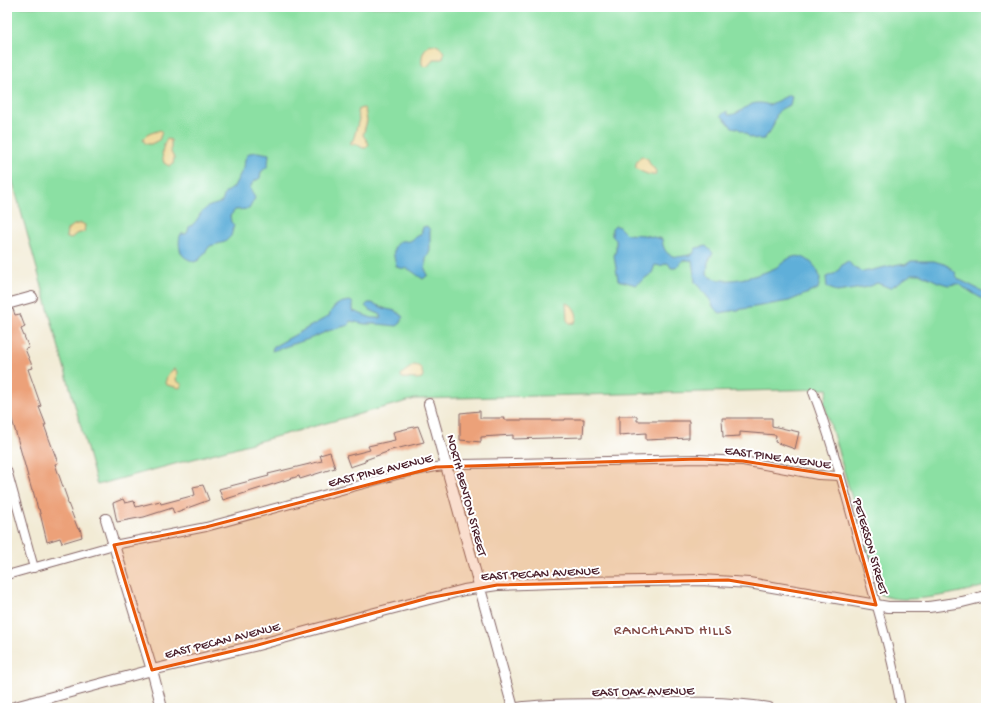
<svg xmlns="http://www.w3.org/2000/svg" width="993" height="715" font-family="'Gochi Hand',sans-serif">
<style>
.green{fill:#8be0a3;stroke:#6a8067}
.sand{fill:#eeda9e;stroke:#9c7c64}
.water{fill:#5eafd9;stroke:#546782}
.building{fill:#eca179}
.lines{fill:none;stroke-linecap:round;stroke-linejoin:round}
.minor-casing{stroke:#856666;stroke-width:10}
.tertiary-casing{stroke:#856666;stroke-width:12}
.minor{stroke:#fff;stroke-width:8}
.tertiary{stroke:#fff;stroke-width:10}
.marked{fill:#e8590c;fill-opacity:0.2;stroke:#e8590c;stroke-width:3;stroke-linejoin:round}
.labels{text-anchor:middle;stroke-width:4;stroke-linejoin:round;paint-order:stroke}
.street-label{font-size:13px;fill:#4a1f2b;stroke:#fff}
.neighbourhood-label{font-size:14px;letter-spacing:1px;fill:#834c46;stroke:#fff}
</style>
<rect width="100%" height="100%" fill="#fff"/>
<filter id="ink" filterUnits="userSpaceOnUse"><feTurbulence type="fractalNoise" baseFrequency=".025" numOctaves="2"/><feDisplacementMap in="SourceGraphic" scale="8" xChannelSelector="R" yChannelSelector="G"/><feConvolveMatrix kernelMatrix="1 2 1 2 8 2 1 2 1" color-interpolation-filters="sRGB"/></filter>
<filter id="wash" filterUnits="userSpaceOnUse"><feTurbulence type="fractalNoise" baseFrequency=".012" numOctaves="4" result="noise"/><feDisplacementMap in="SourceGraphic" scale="16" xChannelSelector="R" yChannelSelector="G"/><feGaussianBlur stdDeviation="0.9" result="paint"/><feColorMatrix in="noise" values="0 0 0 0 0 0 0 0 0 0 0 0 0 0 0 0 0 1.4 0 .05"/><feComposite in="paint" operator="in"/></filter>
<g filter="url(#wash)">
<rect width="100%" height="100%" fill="#f2ebd5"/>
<path class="green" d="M7 7H986V586C962 592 901 607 880 594L824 403 828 389 415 399 97 485 7 161Z"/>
<path class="sand" d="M429 45C436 43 441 47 444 53L443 58 442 59H434L428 66 424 67 422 64C421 57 423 50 429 45Z
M363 108 365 109 367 121 363 135 369 144 366 148H363L356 144 351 145V141H353L359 119 357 112 359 109Z
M160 130 162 132 159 140 151 144H146L143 140C146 133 153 133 160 130Z
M167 139 171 140V152L174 158 173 164 169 166 164 163C161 154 162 147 167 139Z
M642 156 648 159 650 164 656 171 655 175C650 176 639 171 636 168 635 163 639 157 642 156Z
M81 223 85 225 84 232 76 234 70 239 66 237 67 230 74 225Z
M566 303 571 305C576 311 579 317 574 323L570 324 567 320Z
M414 365 418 366 421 368 423 375 422 378 417 379 402 378 401 375 404 372Z
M174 369 176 370 177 373 176 380 182 385 180 388 167 385 165 383 168 374Z"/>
<path class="water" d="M789 95 792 96 790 105C775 111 778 112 773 126 771 131 767 135 764 139 745 141 747 129 732 127L721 115 727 111 728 115C744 115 747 97 769 105Z
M258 152 269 154 268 166 261 172 260 178 253 182 250 188 255 198 249 209 235 210 230 216 231 222 234 225 231 236 225 242 210 246 199 260 194 262C190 260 184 258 182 254 179 250 178 239 181 234H186L188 231 189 227C199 221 197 216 204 210 208 205 216 205 222 202L225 193 233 188 244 167 245 159 249 153Z
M615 225 619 227 626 234 644 235 662 239C664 260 678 258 693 254L696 248 706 246 713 253 708 262 707 274C720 288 762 275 777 267 782 264 787 258 793 257 805 253 820 268 820 280 820 283 818 287 818 289L789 301 720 313 714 308 710 300 695 282 692 260 682 261 676 268H671L668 263 660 266 655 265 652 273 636 285 618 280 614 256 616 250V240L612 236V228Z
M427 226 430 230V251L426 259 425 269 428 275 423 279C418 276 411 270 408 269 404 268 401 269 397 267 394 260 390 245 401 241 404 240 407 242 410 241 414 239 417 236 421 234L423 227Z
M848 261 854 268 863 272 899 264 905 265 911 261H934L947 265 955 272 958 279 986 293V300H984L958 284 948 285 938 282 921 274H912L890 288 877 283 868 287 837 292 827 287 826 277 836 273 843 264Z
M350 301 353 303V311L372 318H381V315C376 312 369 311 365 306L368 303H372L386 309 396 311 403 317 401 323 397 326 377 324H365L350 321 349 325 328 331 309 339 272 351 273 347 329 316C333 305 339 302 350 301Z"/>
<g id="blocks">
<path class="building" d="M13 309 15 315 20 314 25 327 21 329 29 348 25 349 33 368 28 369 41 406 39 407 46 425H44L58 463 55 464 68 501H67L78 529 80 528 82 537 62 543 60 538 47 542 39 509H38L33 491H32L7 401V310Z
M480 411V418H505L504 420H565V419H584L583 437 513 439V435L481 437V442L460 440V413Z
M619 416H637V421H689V438L646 440V433L619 435Z
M722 418H772V426L799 432 795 449 775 442 776 435 740 432V436L723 437Z
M418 426 424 442 387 451V452L365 460V462L350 467 346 456 370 450 368 446 395 440 393 432Z
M330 452 335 468 300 479 299 476 223 500 219 489 269 476 268 474 322 461 320 455Z
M203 485 209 500 174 513 172 508 144 517 117 522 113 503 123 499 125 503 134 501 136 507 160 501 161 504 195 495 193 487Z"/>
</g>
</g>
<g filter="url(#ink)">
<use href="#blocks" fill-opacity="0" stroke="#856666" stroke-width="1"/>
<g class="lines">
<g class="minor-casing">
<path id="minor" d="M813 392C832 441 845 493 859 543 874 598 892 652 901 708
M7 470 34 568
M7 575 114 545 206 527 400 474 436 467 463 464 699 459 743 461 818 475 840 476"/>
</g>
<g class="tertiary-casing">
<path id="tertiary" d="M7 304 32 297
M429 404 513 708
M106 519 152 670 162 708
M11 708 152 670 254 646 371 614 464 590 497 585 583 582 701 580 749 583 888 607H929L962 602 986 596
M518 708C551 703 585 705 619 704 669 703 719 700 769 708"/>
</g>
<use href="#minor" class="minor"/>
<use href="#tertiary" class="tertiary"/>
</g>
</g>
<path class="marked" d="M699 459 743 461 840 476 876 605 728 580 497 585 428 598 254 646 152 670 114 545 206 527 436 467Z"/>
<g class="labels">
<g class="street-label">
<text transform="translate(778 456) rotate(8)" y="5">EAST PINE AVENUE</text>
<text transform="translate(380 469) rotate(-14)" y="5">EAST PINE AVENUE</text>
<text transform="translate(468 495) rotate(75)" y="5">NORTH BENTON STREET</text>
<text transform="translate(872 546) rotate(74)" y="5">PETERSON STREET</text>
<text transform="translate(540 572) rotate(-3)" y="5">EAST PECAN AVENUE</text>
<text transform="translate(222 639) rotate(-14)" y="5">EAST PECAN AVENUE</text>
<text transform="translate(643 690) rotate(-1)" y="5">EAST OAK AVENUE</text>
</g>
<g class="neighbourhood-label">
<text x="673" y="634">RANCHLAND HILLS</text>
</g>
</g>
<rect width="993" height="715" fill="none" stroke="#fff" stroke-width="24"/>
</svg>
